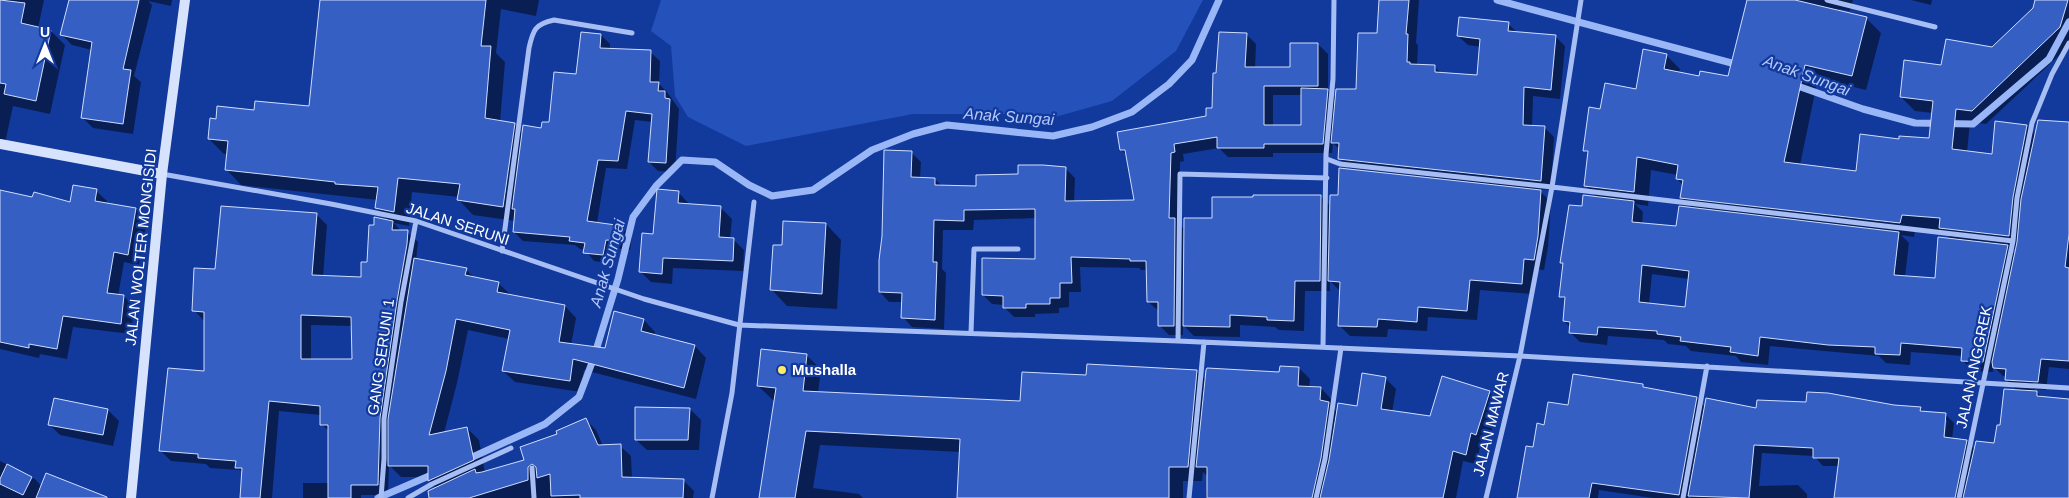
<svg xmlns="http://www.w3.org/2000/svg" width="2069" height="498" font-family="Arial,sans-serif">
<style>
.green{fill:#2551bb}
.shadow{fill:#0007;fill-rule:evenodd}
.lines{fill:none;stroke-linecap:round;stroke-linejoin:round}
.stream{stroke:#99b6f7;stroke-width:7}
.building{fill:#365fc3;stroke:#d0defe;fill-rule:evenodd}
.street{stroke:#a7bef4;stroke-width:5}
.secondary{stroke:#d7e2fd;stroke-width:10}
.poi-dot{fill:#ffeb6b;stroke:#12399c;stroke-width:2}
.labels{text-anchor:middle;stroke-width:4.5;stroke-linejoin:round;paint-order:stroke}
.street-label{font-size:15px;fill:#fff;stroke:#12399c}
.poi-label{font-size:15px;font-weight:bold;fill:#fff;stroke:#12399c;text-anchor:start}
.water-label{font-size:16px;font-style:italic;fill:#b4c9fa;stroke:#12399c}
</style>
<rect width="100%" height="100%" fill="#12399c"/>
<path class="green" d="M661 0H1203L1176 51 1112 101 1048 119 1008 114H913L746 146 688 117 675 96 671 46 651 31Z"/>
<path class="shadow" d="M0 0H44L38 28 51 31 65 45 50 114 13 106 5 143 0 142Z
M71 0H172L171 6 148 1 152 5 134 76 141 82 133 134 93 128 82 117 92 50 72 45 61 34Z
M321 0H539L536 16 501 9 496 53 505 62 500 122 514 124 523 134 542 129 550 124 601 35 610 44V49L650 52 660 61 659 84 667 92 679 109 675 172 658 171 649 162 652 122 635 120 627 169 606 168 597 223 622 227 632 236 630 250 614 248 612 264 594 261 585 250 580 249 575 245 523 241 514 232 515 221 473 215 459 200V197L412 192 409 226 394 223 402 232H407L418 242 416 260 466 269 474 278 498 283 510 294 565 306 576 318 571 345 606 350 644 320 655 332 654 336 695 346 706 358 696 399 584 370 581 392 515 382 503 371 509 339 468 330 457 383 444 433 467 428 479 440 485 473 526 461 559 435 585 419 596 430 603 446H620L631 456 632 479 683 480 694 491 693 498H430L437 488 429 481V477H401L389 465 388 495H361V498H303V483H329L330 432 321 424V415L279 411 272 498H241L243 474 240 470 210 468 206 464 171 461 161 451 205 372 204 321 194 310 217 270 317 215 327 225 323 277 362 279 390 222 377 208 378 200 241 185 227 170 228 154H224L209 139 217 120 255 111 310 107ZM311 325 352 326 353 360H311Z
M1380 0H1419L1416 43 1418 45 1417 66 1435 67 1442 74 1478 76 1481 47 1468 45 1458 36 1508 24 1518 33 1556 37 1565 46 1560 99 1533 96 1532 127H1544L1554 137 1551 190 1538 189 1551 202 1548 247 1544 270 1534 269 1532 294 1480 290 1477 320 1428 317 1427 331 1388 329 1387 337 1350 336 1339 325 1341 292 1330 281V291H1305L1304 331 1279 330 1275 327 1240 325V337L1194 336 1183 325V335H1169L1159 325V311L1148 302V270H1141L1139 268 1080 267 1081 292H1069V307L1059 308V313L1035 314V317H1014L1004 307V305L992 304 983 295 1036 260V218L974 220 973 230H943L942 269 946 273 944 329 912 327 903 317V302H889L880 292 911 152 921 162 920 178 935 179 943 187H978L1020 175 1065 168 1075 178 1074 202 1136 201 1128 156 1121 150 1207 117 1213 109 1218 74 1246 34 1256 44 1255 69 1291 68 1318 44 1328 54V90L1337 99 1357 91 1378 34ZM1273 95H1302V127H1273ZM1333 143 1340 150 1339 158 1349 168 1439 178V180L1331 206 1320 196 1213 219 1185 230 1179 223 1180 162 1184 161 1183 154 1219 148 1228 157H1273V153H1332Z
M1748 0H1853L1850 11 1839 9V12L1866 18 1881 33 1866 90 1818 78 1800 165 1857 173 1900 140 1930 139 1933 113 1915 111 1901 97 1942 66 1992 48 2034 9 2036 0H2069V46L1986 124 1970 122 1967 152 1993 155 2027 126 2036 135 2069 123V369L2049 367 2046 390 2034 389 2043 398 2069 400V498H1835L1839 466H1823L1814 456 1762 453 1759 486 1798 485 1807 494V498H1691L1689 495 1688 498H1653L1599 490 1598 498H1518L1534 448 1545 426 1569 407 1643 386 1646 388 1696 398 1705 407 1757 409 1894 406 1920 408 1924 412 1945 414 1954 423 1952 439 1966 441 1975 450 1995 444 2001 426 2017 391 2006 379 2007 376H2003L1994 367 1993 372 1973 371 1963 361V356L1911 352 1910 365 1886 363 1879 356 1770 346 1768 365 1741 362 1736 356 1691 351 1686 346 1668 344 1664 340 1608 336 1607 345 1580 342 1570 332 1571 328 1564 321 1566 301 1561 296 1564 265 1561 263 1583 207 1598 198 1586 186 1589 155 1584 150 1601 110 1637 91 1666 55 1680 69 1679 73 1700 77H1729ZM1651 170 1678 175 1677 179 1683 185 1681 197 1693 209 1677 228 1642 224 1643 212 1635 204 1648 206ZM1915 228 1944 231 1952 240 1936 279 1905 277 1909 243 1901 235 1914 237ZM2009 248 2017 249 2016 255ZM1652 274 1689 279 1686 308 1649 304ZM1944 420H1947L1944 443H1942Z
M1911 0H1932L1931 5Z
M0 191 33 198 71 203 96 191 107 201 106 204 136 209 147 220 139 265 124 262 118 296H124L134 307 131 334 73 327 67 359 40 354 39 358 0 349Z
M679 193 690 205 721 208 732 219 730 239H733L744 250 743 271 673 268 672 284 651 282 640 271 654 235Z
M826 224 841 240 837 309 787 306 772 290 783 246Z
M806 355 821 369 818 393 1021 403 1088 376 1196 371 1206 380 1281 374V367L1299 368 1310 379 1309 388H1321L1331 399V405L1337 412 1358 407 1385 378 1396 389 1392 412 1431 418 1489 392 1500 402 1487 445 1481 443 1476 464 1463 461 1456 498H1206L1208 477 1203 472 1202 481H1183V498H959L961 452 820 445 813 488 859 494 863 498H760L776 401 773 400 758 386Z
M690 409 701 420 699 450H647L636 440Z
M108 410 119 421 113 446 60 435 49 424Z
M0 461 35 479 42 487 95 498H0Z"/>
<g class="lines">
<path class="stream" d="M1497 0 1739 65
M1792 84 1863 109 1915 123 1973 124 2049 59 2069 22
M466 460 545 424 579 397 593 360 618 279 633 217 656 186 682 160 715 162 749 185 772 196 813 190 872 150 913 134 947 125 1053 136 1092 127 1132 112 1169 84 1192 60 1219 0
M378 498 436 473"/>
</g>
<path class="building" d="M0 0 25 3 21 23 51 30 36 101 4 94 6 84 0 83Z
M69 0H139L123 69 131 70 123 124 81 118 92 42 60 35Z
M320 0H486L481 46H491L485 118 515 123 503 207 457 200 460 184 398 178 394 212 375 208 378 187 335 184V182L225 170 228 141 208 139 210 118 216 119 217 106 254 110 255 101 309 106Z
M1379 0H1409L1406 34H1408L1407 62H1410V64L1435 65V72L1477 75 1480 39 1457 36 1459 17 1509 22 1508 31 1556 35 1551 90 1524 87 1523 125 1545 126 1541 181 1338 159 1339 143H1331L1336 89H1356L1358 33H1377Z
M1747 0H1795L1867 17 1852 76 1805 65 1784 162 1856 171 1860 134 1899 139V136L1929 138 1933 101 1900 97 1904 60 1941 65 1946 39 1992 47 2033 8 2035 0H2068L2060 27 1972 111 1956 109 1952 149 1992 154 1995 121 2027 125 2013 197 2009 236 1939 228 1940 218 1902 215 1900 223 1680 198 1683 180 1676 179 1678 165 1637 157 1634 192 1584 186 1588 151H1583L1589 107 1600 109 1605 83 1636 89 1643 49 1667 54 1664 69 1699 76 1700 71 1728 76Z
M581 32 601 34 600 48 651 50 650 82H659L658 91H665V98L670 99 666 163 648 162 652 114 626 111 618 161 598 160 587 221 623 226 621 241 606 240 603 255 583 253 585 243 569 241 570 237 513 232 515 209H512L523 125 541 128 542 122H549L554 72 576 74Z
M1219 32 1247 33 1245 67H1290V43H1318V86H1264V125H1301V88L1328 89 1323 144H1264V148H1217V137L1174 144 1175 152 1171 153 1169 218H1175L1174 326H1158V302H1147L1146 261H1130V259L1071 257 1072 283H1060V298H1050V304H1026V308H1003V296L982 295V258L1035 259V209L964 210V221L934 220 933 262H937L935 320 901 318 902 293 879 292V260L882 236 884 150 912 151 911 177 935 178V185L976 186V175L1018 174V165H1043L1066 167 1065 201 1134 200 1125 150H1120L1117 132 1206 116V108H1212L1213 73H1216Z
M2038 120 2069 122V234L2065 267 2069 268V361L2041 359 2038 382 2005 380 2006 369 1993 368 1992 362 2017 242 2021 199Z
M1339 168 1541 190 1538 236 1534 260 1524 259 1522 284 1470 280 1467 311 1418 307 1417 322 1378 319 1377 327 1338 326 1340 282 1328 281 1330 195H1338Z
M73 185 97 189 95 201 136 208 128 255 114 252 107 293 124 295 121 324 63 316 57 349 29 344V348L0 342V190L32 197 34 192 70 202Z
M657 189 679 191 678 203 721 206 719 237 734 238 733 261 663 258 662 274 639 272 642 233 653 234Z
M1253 195H1321L1320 281H1295L1294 321 1267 320V317L1230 315V327L1183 326 1184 218H1212V197H1253Z
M1583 195 1634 201 1632 222 1676 226 1679 206 1899 232 1894 275 1935 278 1938 237 2008 245 1983 362 1961 361 1962 348 1901 343 1900 355 1875 354V347L1828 345 1760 337 1758 356 1730 352 1731 347 1680 341 1681 337 1657 334V331L1598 327 1597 335 1569 333 1570 322 1563 321 1565 297H1559L1563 263H1560L1569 205 1582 206ZM1642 265 1689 271 1685 307 1639 302Z
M221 206 317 213 312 275 361 277V262H367L369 225H374V217L393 221 392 230H408L407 244 397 301 380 418 378 485H351V498H328V425H320V406L269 401 260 498H240L242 468H235L236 461 198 458V454L159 451 168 368 204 371V312L192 311 194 268 215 269ZM301 315 351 317 352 359H301Z
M783 221 826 223 822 294 770 290 773 245H782Z
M414 258 467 268 465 275 499 282 497 292 565 305 559 342 605 348 614 311 644 319 641 331 695 345 684 388 573 359 570 381 502 371 510 330 456 319 446 371 429 435 467 427 474 460 428 481V466H388V419Z
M761 349 807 354 803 391 1020 401 1022 372 1086 375 1087 364 1197 370 1188 467H1169V498H957L960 439 806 431 795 498H759L776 388 757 386Z
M1280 366 1299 367 1298 386 1321 387 1320 400 1329 402 1321 458 1312 498H1207V467H1196L1206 370 1207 368 1279 372Z
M1362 373 1386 377 1381 409 1430 416 1442 376 1490 391 1476 435 1471 433 1466 455 1453 451 1443 498H1320L1329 460 1338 403 1357 406Z
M1573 374 1643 384V387L1697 397 1679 495 1592 483 1589 498H1517L1526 446 1533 447 1537 423 1544 425 1548 402 1568 405Z
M2004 389 2037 391V396L2069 399V498H1963L1976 441 1994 443 1997 425H2000Z
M1807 392 1828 393 1894 405 1921 407 1920 411 1946 413 1944 437 1967 440 1955 498H1834L1839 458H1813V448L1754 445 1749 498 1688 496 1706 398 1756 408 1757 400 1806 402Z
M54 398 108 409 103 435 48 425Z
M635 407 690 408 688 440H635Z
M586 418 598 445 621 444 622 477 684 479 683 498H580V495L551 496 550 474 537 478 536 467 532 464 528 467V480L469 498H429L428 491 475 469 476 473 482 472 524 460 520 447 557 434 556 431Z
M7 464 32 477 23 495 0 484V479Z
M46 473 107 497V498H36Z"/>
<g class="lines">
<path class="street" d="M1827 0 1935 27
M1327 159 1340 164 1552 187 2013 241
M162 174 331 204 416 221 644 299 739 325 1178 341 1520 356 2069 388
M502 251 529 48C533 30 535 24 554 20L632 33
M971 333 974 249H1018
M1178 341 1180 174 1327 178
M1323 347 1326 154 1333 79 1334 0
M532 468 534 498
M381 498 384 459V419L401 302 416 221
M408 498 432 484 511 448
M712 498 732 393 754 202
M1189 498 1204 342
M1316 498 1325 459 1341 348
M1486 498 1520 356 1552 187 1581 0
M1683 498 1707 366
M1959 498 2013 241 2017 198 2032 123 2052 74 2069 43"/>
<path class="secondary" d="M0 144 162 174
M131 498 162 174 185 0"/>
</g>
<circle class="poi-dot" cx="782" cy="370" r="5"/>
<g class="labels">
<g class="street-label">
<text transform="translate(458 224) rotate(18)" y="5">JALAN SERUNI</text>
<text transform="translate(141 247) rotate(-84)" y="5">JALAN WOLTER MONGISIDI</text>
<text transform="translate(381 357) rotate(-82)" y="5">GANG SERUNI 1</text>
<text transform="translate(1974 367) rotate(-78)" y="5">JALAN ANGGREK</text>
<text transform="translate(1491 424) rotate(-76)" y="5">JALAN MAWAR</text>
</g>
<g class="poi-label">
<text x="792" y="375">Mushalla</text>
</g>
<g class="water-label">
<text transform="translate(1807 75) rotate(20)" y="6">Anak Sungai</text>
<text transform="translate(1009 116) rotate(4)" y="6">Anak Sungai</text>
<text transform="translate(607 263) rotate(-74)" y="6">Anak Sungai</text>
</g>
</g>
<g transform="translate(45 45)" stroke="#12399c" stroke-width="4" paint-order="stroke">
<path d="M0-4L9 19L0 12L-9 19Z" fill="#ffffff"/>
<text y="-8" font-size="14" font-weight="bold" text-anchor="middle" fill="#ffffff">U</text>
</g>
</svg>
